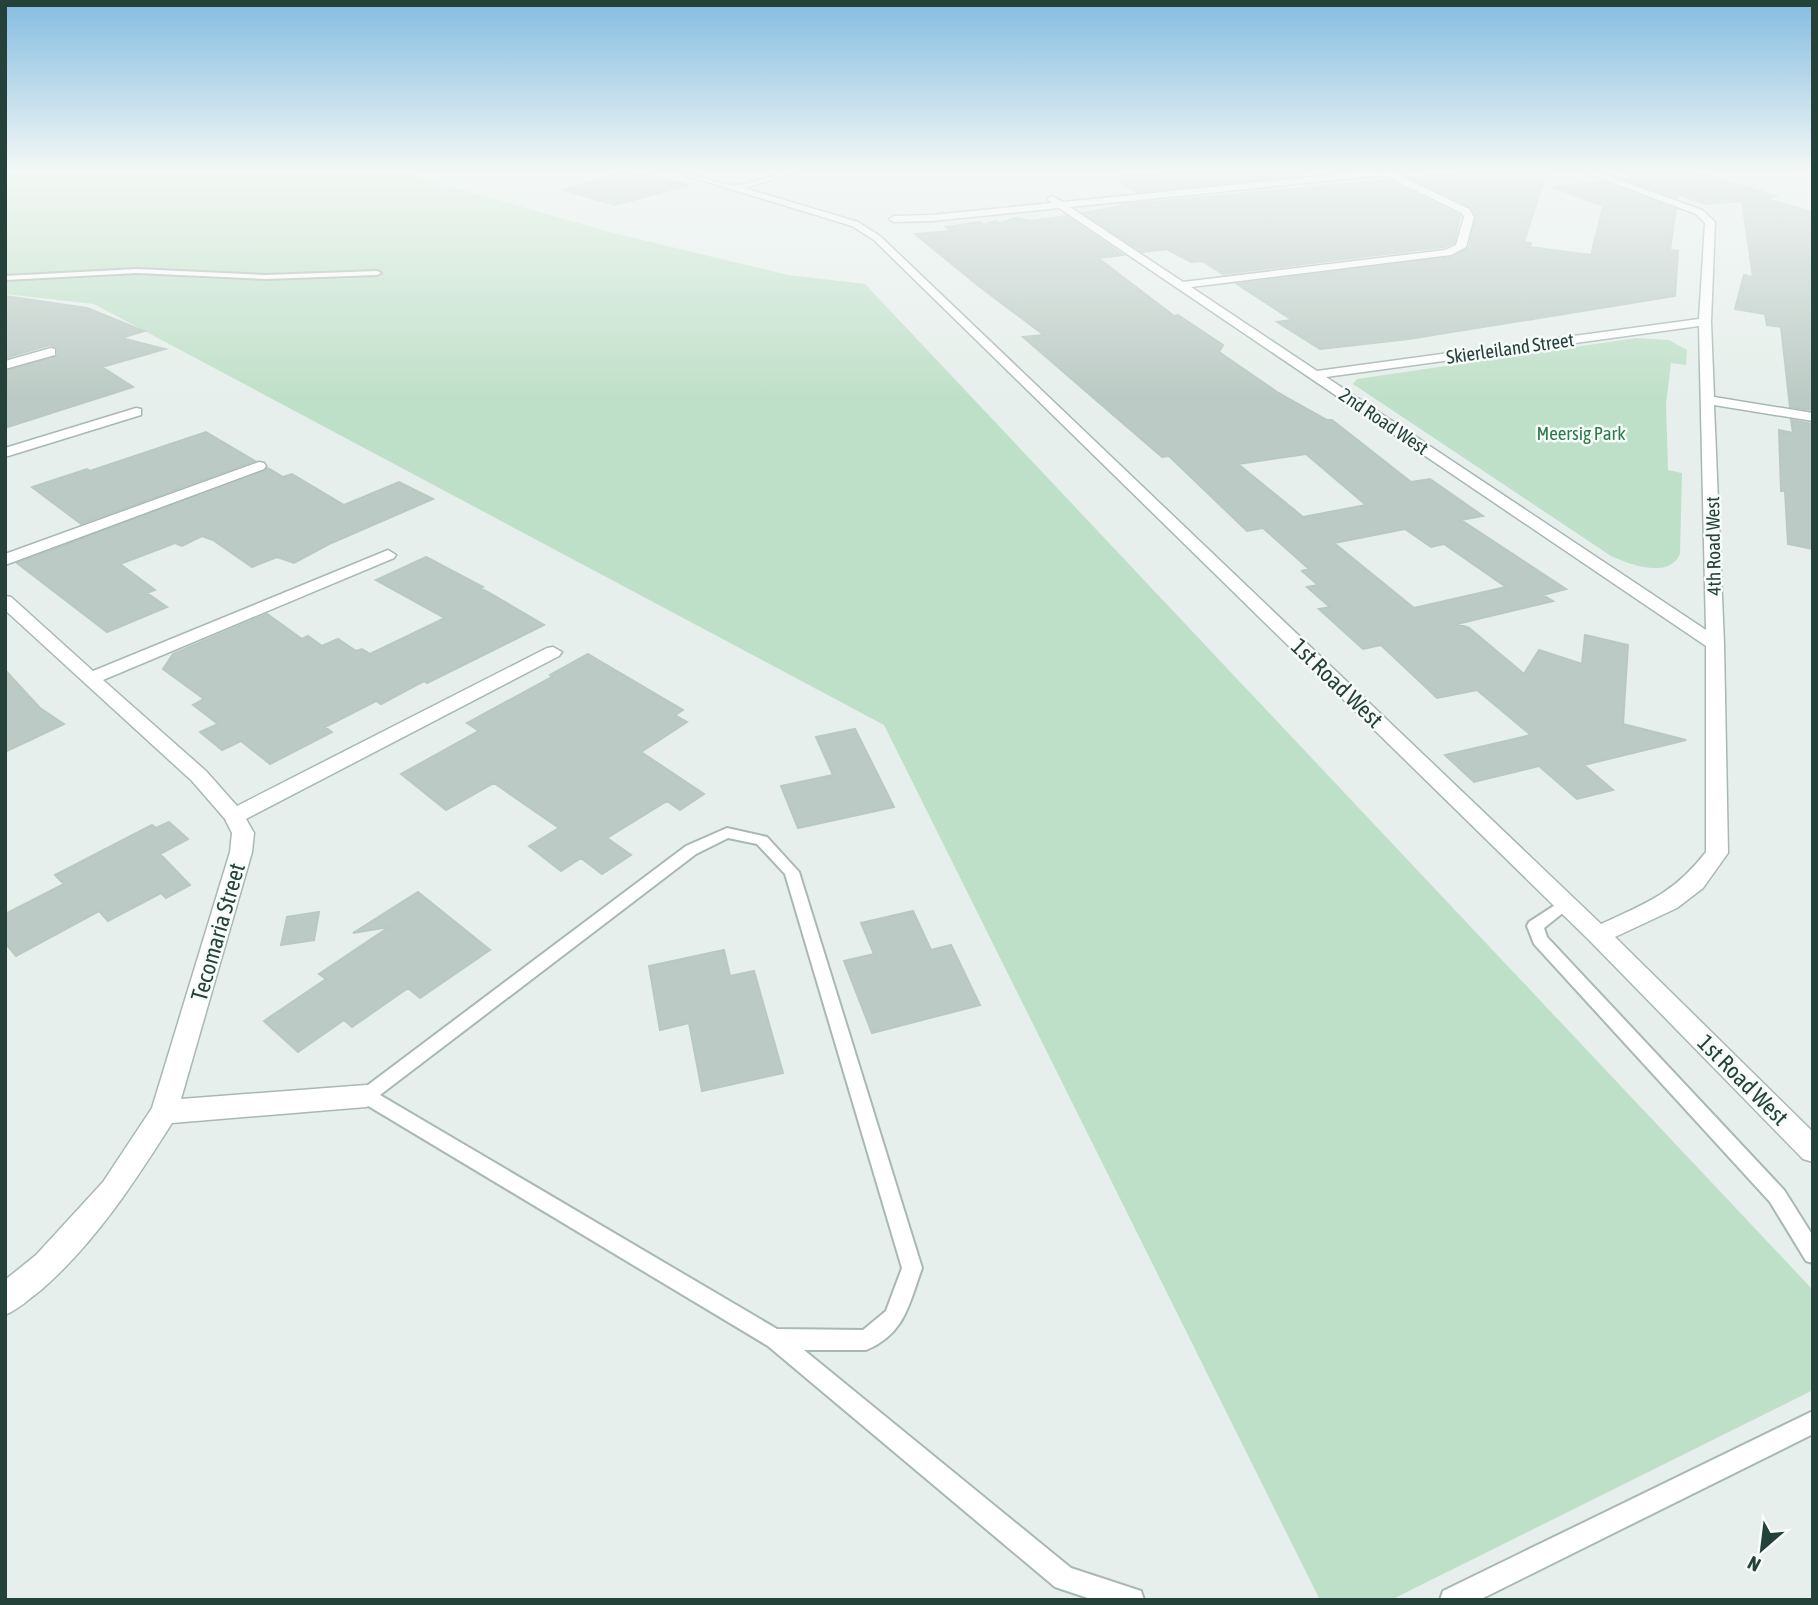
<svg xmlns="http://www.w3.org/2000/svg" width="1818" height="1605" font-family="'Asap Condensed',sans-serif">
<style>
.green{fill:#bfe0c8}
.building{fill:#bbcac4;stroke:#b8c9c2;stroke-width:2;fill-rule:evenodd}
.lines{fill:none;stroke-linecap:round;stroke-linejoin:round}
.service-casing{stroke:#a8b8b2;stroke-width:4}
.minor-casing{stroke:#a8b8b2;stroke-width:3}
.service{fill:#fff;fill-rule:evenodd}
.minor{fill:#fff;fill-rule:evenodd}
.labels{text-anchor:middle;stroke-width:5;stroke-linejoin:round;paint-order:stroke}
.far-street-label{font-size:19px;fill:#24423a;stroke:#f7fbf9}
.far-park-label{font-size:19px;fill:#2d7a4b;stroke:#f7fbf9}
.street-label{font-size:23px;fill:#24423a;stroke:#f7fbf9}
</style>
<rect width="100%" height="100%" fill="#e6efeb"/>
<path class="green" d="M5 173H404L613 233 788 275 865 284 1813 1290V1390L1391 1600H1320L884 725 94 304 5 294Z
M1636 338 1669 340 1687 350 1686 365 1671 363 1666 404 1668 470 1682 473 1680 554C1669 579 1631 565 1611 556L1353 384 1357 379Z"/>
<path class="building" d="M618 173H634L688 185 615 205 564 190Z
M1168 173H1303V175L1136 192 1114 177Z
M1456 173H1546L1524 242 1531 243 1529 247 1591 255 1603 206 1553 187 1603 182 1676 209 1670 250 1678 251 1675 296 1409 339 1320 349 1277 322 1292 320 1237 284 1452 257 1469 248 1476 216 1470 207 1410 178Z
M1630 173H1698L1776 196 1766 199 1813 212V410L1790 407 1781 327 1767 325 1765 314 1735 309 1744 275 1753 277 1742 201 1705 204 1678 194 1677 198 1625 179 1635 178 1630 176Z
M1388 180 1460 215 1454 243 1444 247 1223 274 1202 261 1191 262 1167 249 1143 252 1083 213 1122 206 1119 205Z
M1066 216 1123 255 1098 258 1174 316 1178 315 1223 345 1219 352 1277 392 1327 420H1332L1411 482 1430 479 1483 516 1461 520 1566 589 1543 595 1553 601 1457 624 1469 628 1524 674 1539 650 1582 664 1585 635 1628 645 1623 724 1686 740 1584 765 1613 790 1577 799 1539 766 1474 782 1445 755 1531 735 1477 690 1437 698 1381 645 1363 649 1319 609 1330 607 1307 587 1318 585 1302 571 1309 569 1263 528 1247 531 1169 456 1162 457 1023 337 1044 335 980 287 915 234 951 231 946 227 980 222 984 225 995 221 1001 223 1015 218 1031 221ZM1306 454 1366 505 1303 517 1238 464ZM1405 529 1431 547 1444 544 1506 587 1414 608 1334 543Z
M5 296 87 308 144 331 121 338 165 349 102 367 133 387 5 428V371L58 355 57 347 50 345 5 358Z
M1791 420 1813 424V549L1788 544 1785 491H1781L1779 430 1793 433Z
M206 432 255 461 81 524 32 487 87 469 90 471Z
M268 468 283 477 292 474 344 505 399 482 433 499 329 544 294 563 277 557 252 567 213 540 202 536 182 546 175 543 120 564 155 590 147 593 167 607 107 632 17 563Z
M426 557 483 587 481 588 544 625 427 683 424 681 381 704 376 701 325 727 332 732 270 764 241 741 222 750 200 732 218 724 193 705 204 699 163 669 173 654 267 614 302 639 308 636 322 646 338 639 356 651 362 649 370 654 445 618 376 580Z
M588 654 683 710 675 715 687 722 641 752 704 794 680 810 667 801 607 838 631 855 602 874 581 858 561 871 529 846 559 828 494 783 446 810 401 774 479 731 467 723 552 677 550 675Z
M5 670 40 708 64 724 5 752Z
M855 729 894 807 798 828 781 786 833 775 816 737Z
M169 822 188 839 160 854 190 885 166 898 161 893 108 921 99 911 16 956 5 943V914L64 884 55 875 152 825 156 828Z
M418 892 490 950 420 998 408 988 352 1027 344 1020 298 1052 264 1021 326 979 319 974 389 927 353 933Z
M913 911 931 950 951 945 980 1005 872 1033 844 961 874 954 861 923Z
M319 912 314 940 281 945 287 917Z
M724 950 730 976 754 971 783 1073 702 1091 689 1023 660 1030 649 966Z"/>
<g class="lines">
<g class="service-casing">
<path id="service" d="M137 269 266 275 377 271 381 273 377 275 266 279 137 273 5 280V276Z
M727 828 767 837 799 872 922 1268C909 1304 905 1334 866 1350H804L1071 1568 1141 1591 1144 1600H1094L1055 1587 768 1346 360 1101 357 1096 360 1091 686 846ZM728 838 757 844 785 874 902 1268 886 1311 863 1330 777 1329 380 1095 696 854Z
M1566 898 1571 900 1574 904 1544 928 1547 937 1784 1190 1813 1236V1263L1806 1261 1770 1202 1534 944 1527 926 1529 922Z
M1813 1411V1434L1479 1600H1440L1443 1591Z"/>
</g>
<g class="minor-casing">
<path id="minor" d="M678 173C698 173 714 184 733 185 751 186 773 173 794 173L744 188 858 222 880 236 1601 924C1647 903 1674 893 1706 852V646L1059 208 932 221 894 222 889 219 894 216 932 215 1052 203 1047 199 1052 196 1063 202 1353 173H1394L1469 209 1474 217 1466 247 1451 255 1191 287 1317 371 1699 319 1705 223 1696 214 1587 173H1600L1702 210 1715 222 1711 322 1714 397 1813 413V421L1714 405 1724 644 1728 853 1703 888 1677 908 1615 937 1813 1132V1162L1803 1159 1590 941 874 240 852 226ZM1384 175 1462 213 1464 217 1456 245 1445 250 1183 282 1070 207ZM1699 326 1706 630 1326 377Z
M51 348 55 349V355L5 369V361Z
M136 408 141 409V415L5 457V448Z
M259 462 264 463 266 466 264 469 5 565V554Z
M388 550 396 555 394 558 103 680 206 771 237 806 547 648 553 647 562 652 559 656 246 819 254 833 252 852 181 1099 366 1085 375 1088 379 1096 375 1104 366 1107 172 1123C134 1183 95 1243 41 1290 29 1299 19 1309 5 1315V1280L36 1255 103 1182 152 1108 230 852 232 833 225 819 192 781 5 610V596L11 597 93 671Z"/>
</g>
<use href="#service" class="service"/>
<use href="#minor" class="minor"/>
</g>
<linearGradient id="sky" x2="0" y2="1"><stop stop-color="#84bce0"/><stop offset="0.43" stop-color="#f4f8f6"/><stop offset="1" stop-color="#f4f8f6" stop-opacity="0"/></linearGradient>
<rect width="1818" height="398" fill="url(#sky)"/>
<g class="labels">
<g class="far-street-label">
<text transform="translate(1510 348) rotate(-8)" y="7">Skierleiland Street</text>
<text transform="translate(1384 421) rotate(34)" y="7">2nd Road West</text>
<text transform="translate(1713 546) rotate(-91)" y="7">4th Road West</text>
</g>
<g class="far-park-label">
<text x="1581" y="440">Meersig Park</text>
</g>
<g class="street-label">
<text transform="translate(1337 683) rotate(44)" y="8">1st Road West</text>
<text transform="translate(218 932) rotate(-74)" y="8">Tecomaria Street</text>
<text transform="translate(1743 1080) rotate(45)" y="8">1st Road West</text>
</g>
</g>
<rect width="1818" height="1605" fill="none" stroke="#24423a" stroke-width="14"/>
<g transform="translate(1762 1549) rotate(208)" stroke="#f7fbf9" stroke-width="5" paint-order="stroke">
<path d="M0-5L12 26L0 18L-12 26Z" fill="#24423a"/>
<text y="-10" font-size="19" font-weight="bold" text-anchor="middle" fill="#24423a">N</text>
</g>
</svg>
